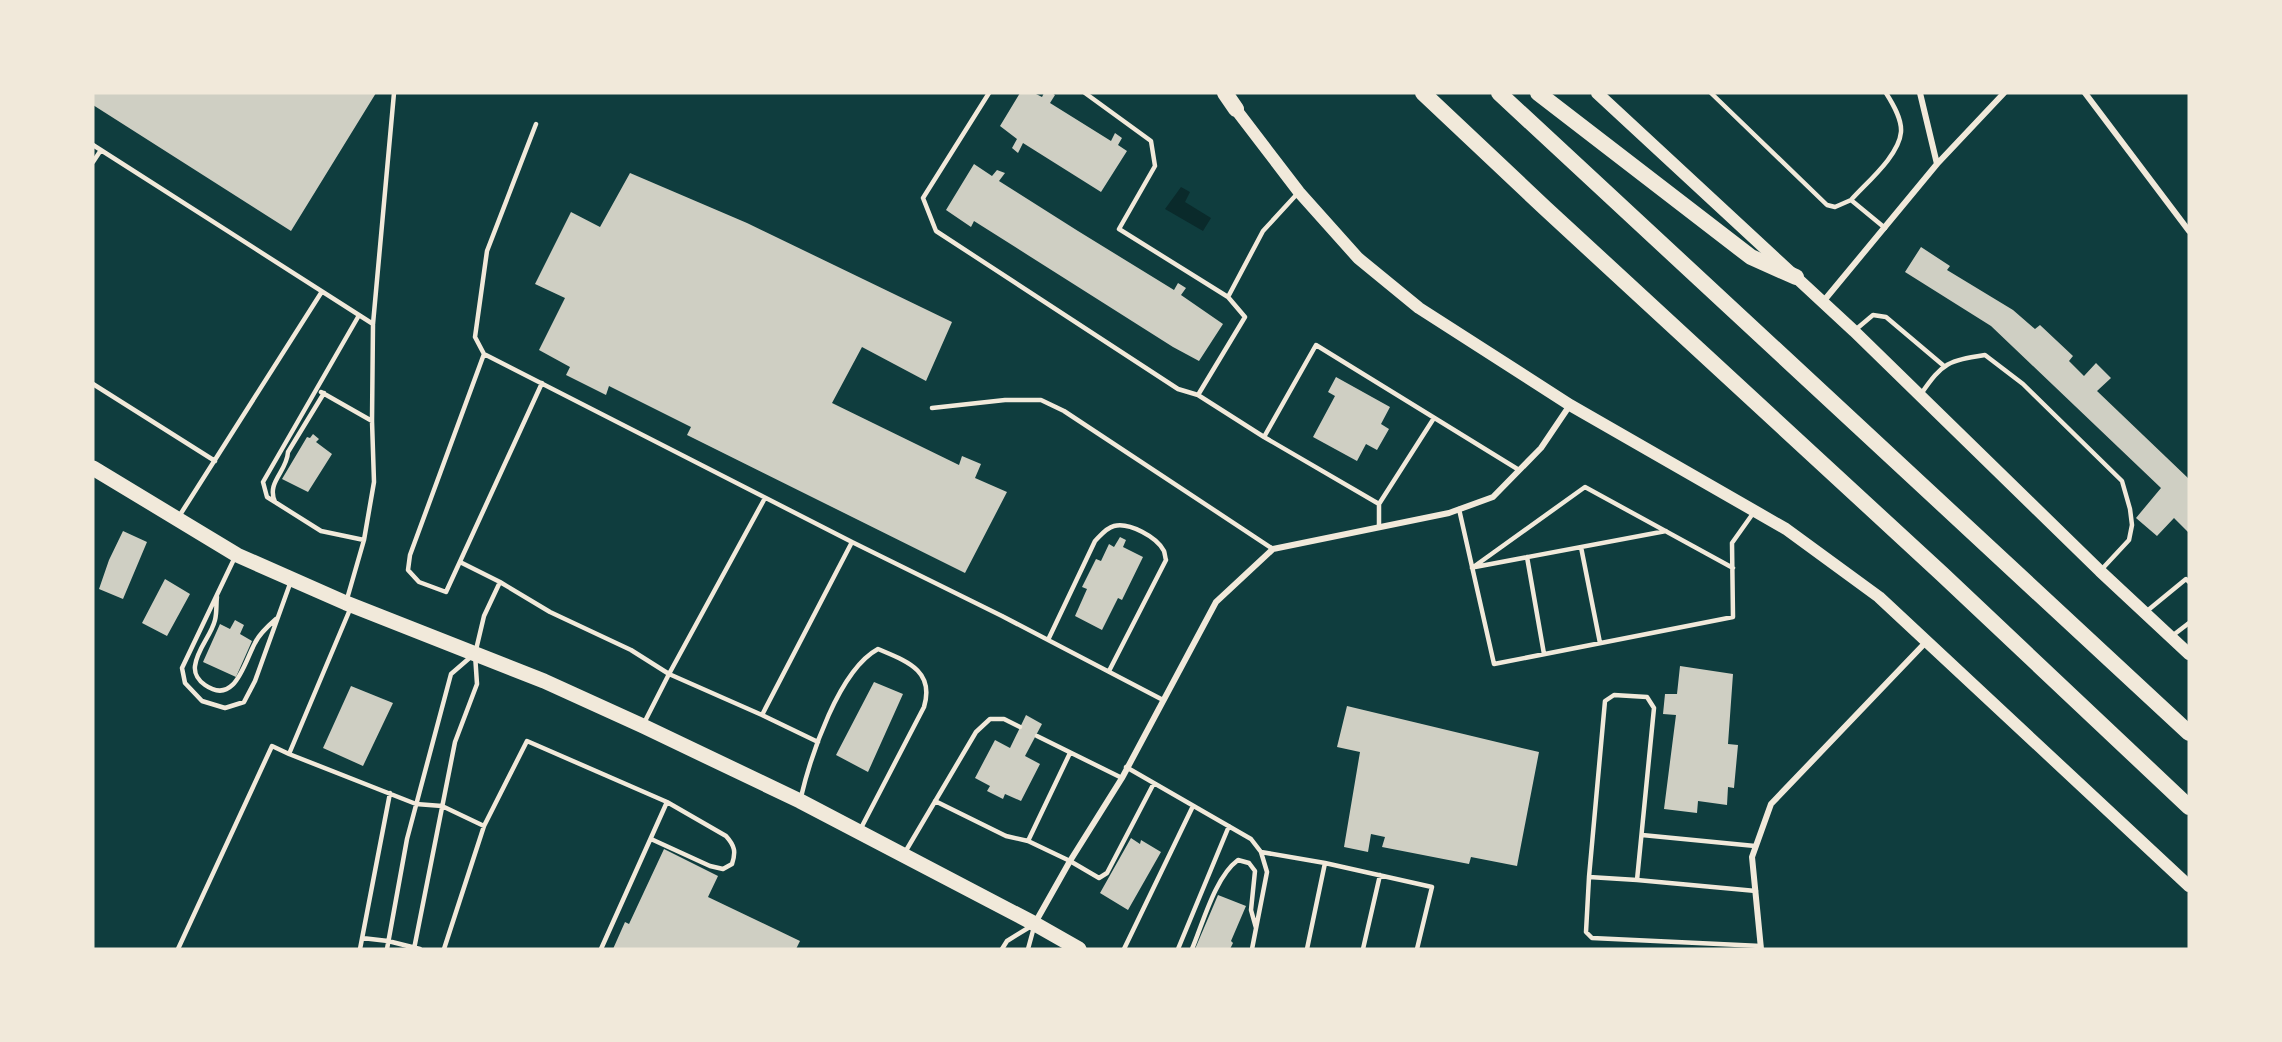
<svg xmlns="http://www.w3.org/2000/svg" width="2282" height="1042" font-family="'PT Sans Narrow',sans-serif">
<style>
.water{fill:#0a2a2b}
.building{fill:#cfcfc3}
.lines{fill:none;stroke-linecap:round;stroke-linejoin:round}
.service{stroke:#f1e9da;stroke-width:4.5}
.minor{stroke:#f1e9da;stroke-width:6}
.secondary{stroke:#f1e9da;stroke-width:12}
.primary{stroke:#f1e9da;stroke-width:15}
.motorway{stroke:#f1e9da;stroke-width:16}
</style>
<rect width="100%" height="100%" fill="#0f3d3e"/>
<path class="water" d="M1181 187 1190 192 1185 202 1211 218 1203 231 1165 209Z"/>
<path class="building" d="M93 93H376L291 231 93 105Z
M1020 93H1034L1042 97 1044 93H1052L1055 95 1050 103 1111 141 1115 133 1122 138 1118 145 1127 151 1101 192 1023 143 1018 153 1012 148 1017 139 1000 126Z
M974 164 992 176 997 170 1005 173 999 181 1078 231 1174 290 1178 283 1186 288 1181 295 1223 324 1199 361 1173 347 974 221 971 227 946 210Z
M630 173 747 223 952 322 926 381 862 347 832 403 959 465 962 456 981 464 975 478 1007 492 965 573 687 435 691 427 609 386 606 395 566 375 570 367 539 350 565 298 535 284 571 212 600 227Z
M1921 247 1950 266 1947 270 2013 310 2035 329 2040 325 2073 356 2069 361 2084 376 2096 363 2111 378 2097 391 2189 479V533L2174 518 2157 536 2136 518 2161 488 1991 326 1905 272Z
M1336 377 1390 407 1381 424 1389 429 1377 450 1366 444 1357 461 1313 437 1335 396 1328 392Z
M313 434 319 439 316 442 332 454 308 492 282 479 307 437 310 438Z
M123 531 147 542 123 599 99 589 109 560Z
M1120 537 1126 540 1123 547 1143 557 1122 600 1118 598 1102 630 1075 616 1087 589 1082 587 1096 559 1101 561 1109 544 1114 547Z
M165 579 190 594 167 636 142 623Z
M235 620 244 625 240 634 252 641 236 677 203 662 220 624 230 629Z
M1680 666 1733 674 1728 744 1738 745 1734 788 1728 787 1727 805 1698 801 1697 813 1664 809 1676 715 1663 714 1665 694H1677Z
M874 682 903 694 868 772 836 755Z
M351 686 393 703 363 766 323 748Z
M1347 706 1539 752 1517 866 1471 857 1469 864 1382 847 1385 837 1371 834 1368 852 1344 847 1360 752 1337 747Z
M1026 715 1042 724 1025 756 1040 764 1021 801 1005 794 1003 799 987 791 990 786 975 778 995 740 1010 748Z
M1131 838 1140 844 1141 840 1161 852 1128 910 1100 893Z
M664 849 718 876 708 897 800 941 796 949H613L625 922 629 924Z
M1218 895 1246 906 1231 941 1233 943 1230 949H1195Z"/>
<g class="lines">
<path class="service" d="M989 93 923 198 936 231 1178 389 1198 395
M1085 93 1151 141 1155 166 1119 229 1228 297 1245 317 1198 395 1264 437 1316 345 1519 470
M1711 93 1827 205 1835 207 1851 200 1885 228
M536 124 487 251 475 337 484 354 852 542
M93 145 373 324
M93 162 101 150
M1851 200C1866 183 1899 156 1901 132 1902 119 1893 104 1886 93
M1228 297 1263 231 1297 194
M358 317 263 482 267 497 321 531 364 540
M1854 331 1873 315 1886 317 1944 366
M484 354 410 555 408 570 419 582 446 592 542 383
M93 384 215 461
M321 392 372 421
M1921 394C1943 362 1948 361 1985 355L2023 384 2122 481 2130 509 2132 525 2129 540 2102 569
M932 408 1005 400H1041L1064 411 1273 549
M1264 437 1379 504V526
M765 498 669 674 762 715 852 542 1002 616 1163 700
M275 502C266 482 287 472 288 452L324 393
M1379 504 1434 418
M1459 509 1494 664 1733 617 1732 543 1754 512
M178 518 321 293
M1581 547 1600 643
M235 557 182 668 185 683 202 701 225 708 244 702 255 681 291 581
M1527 557 1544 654
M460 562 500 582
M1475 567 1666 531
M1472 568 1585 487 1733 568
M217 597C216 604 217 612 215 620 211 636 197 649 195 666 194 674 199 681 205 685 235 706 244 663 255 643 259 634 268 626 276 619
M347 599 364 540 374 482 372 421 373 324 394 93
M351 607 289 754 416 804 442 806 484 826 527 741 667 802 601 949
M2147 611 2186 579 2189 582
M2172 636 2189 623
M1048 640 1095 541C1101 535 1106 528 1114 526 1129 522 1157 537 1164 551 1165 554 1165 557 1166 560L1109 671
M762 715 818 742
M1037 736 1122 778
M1126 767 1251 839 1261 852 1267 872 1252 949
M801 797C811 755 839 670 878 649 906 661 935 670 924 707L860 830
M935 801 1006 836 1028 841 1070 861 1099 878 1107 873 1154 783
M1642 835 1755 846
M651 839 710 866 723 869 732 864C736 852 735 846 726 836L667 802
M1028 841 1070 753
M1261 852 1325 863
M904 854 976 732 990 719H1004L1020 727
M1589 877 1586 932 1592 938 1761 946
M1637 880 1589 877 1605 701 1614 695 1647 697 1654 708 1637 880 1756 891
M362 938 388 941 420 949
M178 949 272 746 289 754
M360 949 390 793
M387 949 407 839 451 674 473 655
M414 949 455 742 477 684 475 654 484 616 500 582 550 612 631 650 669 674 643 725
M444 949 484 826
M1002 949 1007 941 1033 925
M1028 949 1034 927
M1124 949 1193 806
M1178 949 1229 826
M1192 949C1203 923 1215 877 1238 860L1249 863 1255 871 1251 910 1256 928
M1307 949 1325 863 1432 887 1417 949
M1363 949 1380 875"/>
<path class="minor" d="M1920 93 1937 164
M2085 93 2189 231
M1822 303 1937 164 2004 93
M1035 923 1070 861 1122 778 1216 602 1273 549 1449 513 1493 497 1541 448 1570 405
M1761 949 1752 857 1771 804 1926 642"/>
<path class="secondary" d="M1597 93 1854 331 2100 571 2189 654
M1231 103 1299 192 1358 258 1419 308 1570 405 1786 529 1879 597 2189 886"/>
<path class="primary" d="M93 468 237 555 346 603 544 681 643 726 800 801 1035 924 1079 949"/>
<path class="motorway" d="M1225 93 1236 109
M1423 93 1545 208 1942 574 2189 807
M1499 93 2189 733
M1538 93 1751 257 1796 277"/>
</g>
<rect width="2282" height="1042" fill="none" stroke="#f1e9da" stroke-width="189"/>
</svg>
